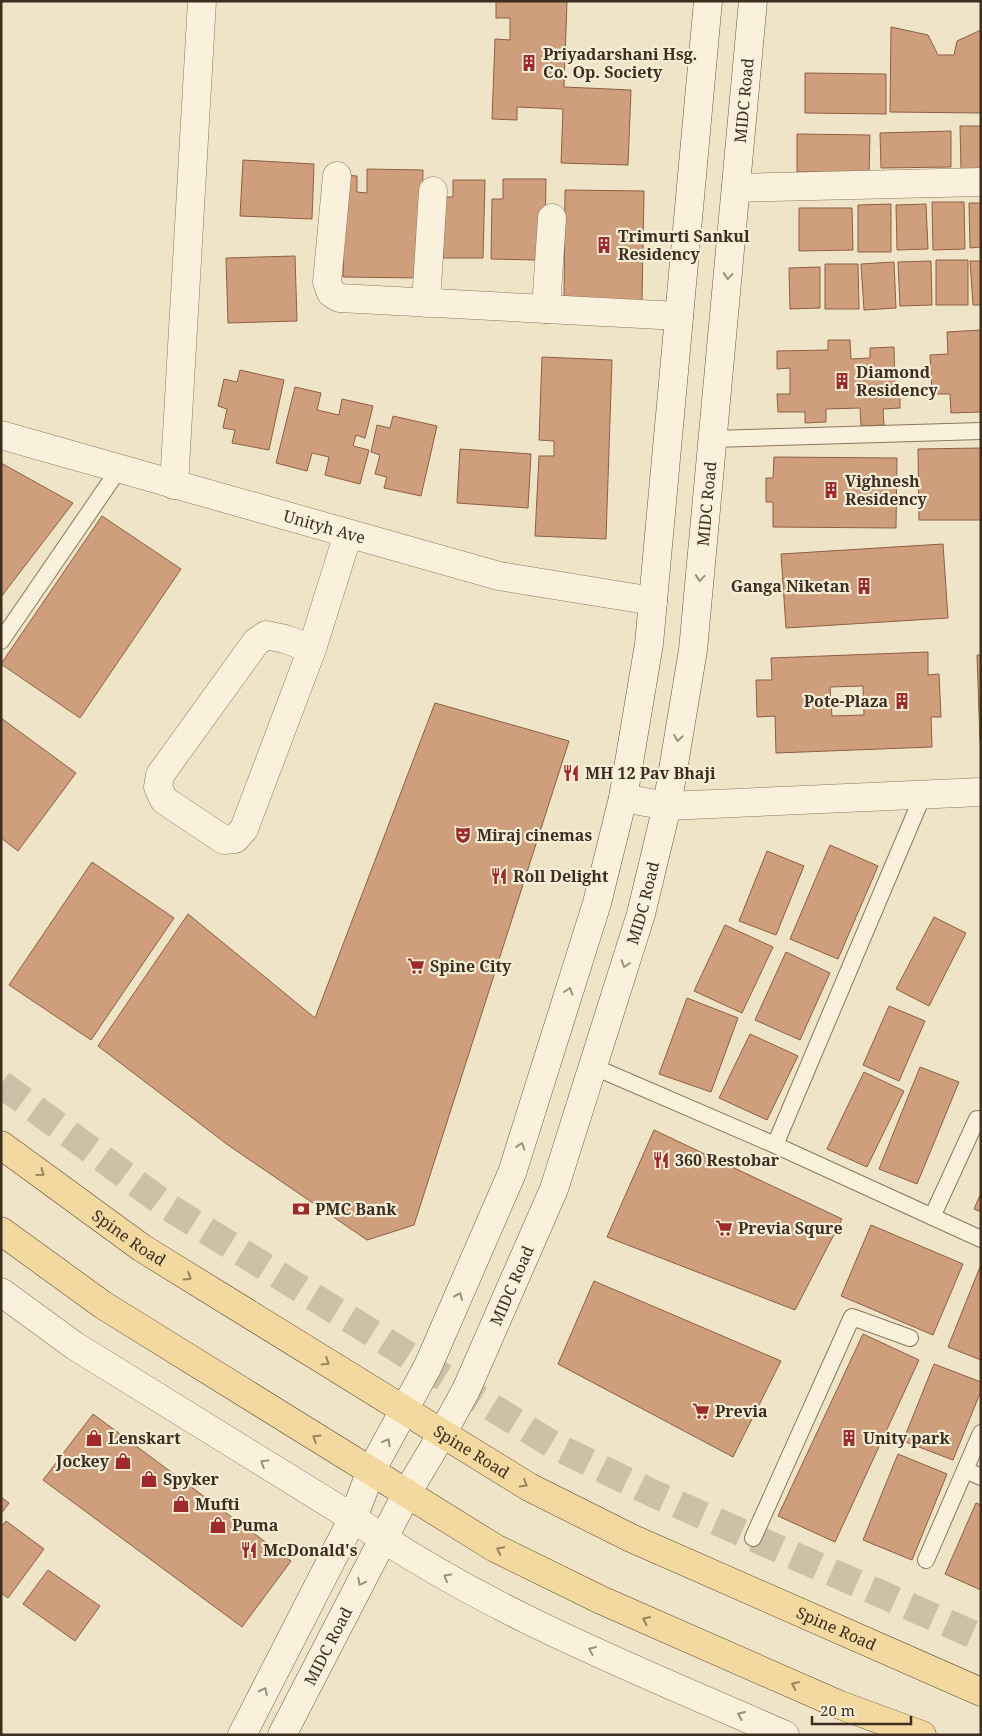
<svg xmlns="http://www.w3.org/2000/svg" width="982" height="1736" font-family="'Noto Serif',serif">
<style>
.building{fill:#cf9f7d;stroke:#8d5f41;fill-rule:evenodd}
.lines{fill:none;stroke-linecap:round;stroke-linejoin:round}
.tertiary-tunnel{stroke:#ccc0a6;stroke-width:28;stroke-dasharray:28 14;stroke-linecap:butt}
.service-casing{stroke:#8d765c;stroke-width:18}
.minor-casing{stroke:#8d765c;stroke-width:29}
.tertiary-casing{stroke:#8d765c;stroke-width:29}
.secondary-casing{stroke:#6f573f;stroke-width:29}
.primary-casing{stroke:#5b4430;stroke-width:29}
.service{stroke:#faf1dc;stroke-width:16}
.minor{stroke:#faf1dc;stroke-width:28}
.tertiary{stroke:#faf1dc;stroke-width:28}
.secondary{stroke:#faf1dc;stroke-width:28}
.primary{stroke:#f3d9a0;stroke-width:28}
.oneway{stroke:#9c907e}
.oneway2{stroke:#988460}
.labels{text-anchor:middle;stroke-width:4.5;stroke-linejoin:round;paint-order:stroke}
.poi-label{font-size:16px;font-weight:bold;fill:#3d2e20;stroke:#f7eed8;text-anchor:start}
.street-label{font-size:16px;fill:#3d2e20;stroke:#f7eed8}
</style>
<rect width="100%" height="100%" fill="#f0e4c8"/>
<path class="building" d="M496 1H567L564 87 631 90 628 165 561 163 563 109 517 107V120L492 119 495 39 510 40V18H496Z
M891 27 928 35 938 55H954L957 41 981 30V113L890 112Z
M805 73 886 74V114L805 113Z
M960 126H981V169H961Z
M951 131V167L881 168 880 133Z
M797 134 870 135 869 172H797Z
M243 160 314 164 312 219 240 216Z
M367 169 423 170 421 278 343 277 345 175 357 176V192L367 193Z
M503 179H546L545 237 537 260 491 259 492 199H503Z
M453 180H485L483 258H443L444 197H453Z
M565 190 644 191 642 301 564 299Z
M932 202H964L965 249 933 250Z
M969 203H981V247L970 248Z
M891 204V252H858V205Z
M926 204 928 249 897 250 896 205Z
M799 208H852L853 250 799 251Z
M295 256 297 321 228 323 226 258Z
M936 260H968V305H936Z
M931 261 932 305 900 306 898 262Z
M970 261H981V305H973Z
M894 262 896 308 864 310 861 264Z
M825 264H858L859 309H825Z
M820 267V308L790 309 789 268Z
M981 330V412L951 413 950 394H932L930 355 948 354 947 332Z
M828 340H850L851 359 870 358V348L894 347 895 392H900V408L883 409 884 425 861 426 860 408 826 409V422L805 423V412H778L777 394H790V368L777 369V351L828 350Z
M542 357 612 360 606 539 535 536 539 456H554V441L539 440Z
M240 370 284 380 269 450 232 443 235 430 223 428 227 409 218 406 224 379 237 382Z
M295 387 321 393 317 410 339 415 342 399 373 406 365 438 356 435 353 446 369 450 360 484 325 475 329 457 312 453 307 471 276 463Z
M393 416 437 426 421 496 384 488 387 477 375 474 380 455 371 452 377 425 390 428Z
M981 448V520H919L918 449Z
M460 449 531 454 528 508 457 503Z
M774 457 897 458 896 528 773 527V502H766V478H773Z
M1 463 73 503 1 597Z
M102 516 181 569 80 718 1 664Z
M943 544 948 618 786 628 781 554Z
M928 652V675L939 674 941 717H931L932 747 776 753 775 716 757 717 756 680H772L771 658ZM863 686 864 715 832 716 830 687Z
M977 655H981V742H980Z
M435 703 569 741 414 1225 367 1240 228 1145 98 1046 188 914 315 1018Z
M1 718 76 773 18 851 1 838Z
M830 845 878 866 838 959 790 939Z
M767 851 804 866 776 935 739 921Z
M92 862 174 918 91 1040 9 985Z
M934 917 966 933 929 1006 896 989Z
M725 925 773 947 742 1013 694 991Z
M786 952 830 973 800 1040 755 1020Z
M687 998 738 1018 711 1092 659 1074Z
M889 1006 925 1021 899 1081 863 1065Z
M750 1034 798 1056 767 1120 719 1098Z
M920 1067 959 1082 917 1184 879 1169Z
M864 1072 904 1091 867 1167 827 1149Z
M654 1130 842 1219 795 1310 607 1237Z
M981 1193V1212L974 1209Z
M871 1225 963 1264 933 1335 841 1296Z
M980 1267 981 1268V1360L948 1347Z
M594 1281 781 1361 733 1457 558 1364Z
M863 1334 919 1360 835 1542 778 1516Z
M934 1364 981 1382V1391L953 1460 903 1441Z
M93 1414 291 1561 242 1627 43 1480Z
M898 1454 947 1474 912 1560 863 1540Z
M1 1497 9 1503 1 1514Z
M976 1503 981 1505V1590L945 1574Z
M6 1521 44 1549 8 1598 1 1593V1527Z
M48 1570 100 1606 75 1641 23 1604Z"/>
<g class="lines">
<path class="tertiary-tunnel" d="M1 1084 170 1208 553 1445 652 1493 981 1638"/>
<g class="service-casing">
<path id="service" d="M712 439 981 431
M1 641 119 469
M592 1066 775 1145 981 1239
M775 1145 923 795
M932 1217 977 1119
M965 1470 981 1477
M753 1538 852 1317 910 1338
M926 1560 981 1433"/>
</g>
<g class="minor-casing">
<g id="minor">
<path d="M337 176 327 282 331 293 339 298 679 316"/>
<path d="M736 188 981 182"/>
<path d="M426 303 433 191"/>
<path d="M546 309 552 218"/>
<path id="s1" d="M1 435 499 576 653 601"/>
<path d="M174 485 202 1"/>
<path d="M312 649 285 639 266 635 256 642 160 775 158 787 164 800 224 840 235 839 244 829 312 649 348 534"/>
<path d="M623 798 667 806 981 792"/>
</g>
</g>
<g class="tertiary-casing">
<path id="tertiary" d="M1 1292 75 1346 353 1518C485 1611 638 1670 785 1735"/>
</g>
<g class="secondary-casing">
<g id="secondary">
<path d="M242 1735 353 1518 371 1471 428 1366 512 1173 597 903 623 798 649 644 708 1"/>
<path id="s2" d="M282 1735 407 1493 442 1434 466 1390 554 1189 641 914 667 806 693 650 753 1"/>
</g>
</g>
<g class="primary-casing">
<g id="primary">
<path id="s3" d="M1 1145 142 1248 529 1487 631 1538 981 1692"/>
<path d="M1 1231 103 1305 495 1548 601 1600 840 1705 922 1735"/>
</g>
</g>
<use href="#service" class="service"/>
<use href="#minor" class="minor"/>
<use href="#tertiary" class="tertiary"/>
<use href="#secondary" class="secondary"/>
<use href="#primary" class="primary"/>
</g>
<defs><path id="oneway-chevron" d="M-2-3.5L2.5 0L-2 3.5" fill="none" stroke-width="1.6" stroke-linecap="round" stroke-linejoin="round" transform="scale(1.25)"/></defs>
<g class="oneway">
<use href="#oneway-chevron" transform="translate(728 276) rotate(95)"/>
<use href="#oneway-chevron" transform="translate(700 578) rotate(95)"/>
<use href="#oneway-chevron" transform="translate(678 738) rotate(99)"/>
<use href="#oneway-chevron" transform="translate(625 964) rotate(108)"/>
<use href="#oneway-chevron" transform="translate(569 991) rotate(-72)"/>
<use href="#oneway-chevron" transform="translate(521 1146) rotate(-73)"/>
<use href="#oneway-chevron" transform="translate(459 1296) rotate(-66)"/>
<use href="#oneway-chevron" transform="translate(387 1442) rotate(-61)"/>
<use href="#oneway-chevron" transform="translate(264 1463) rotate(-148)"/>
<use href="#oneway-chevron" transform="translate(447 1577) rotate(-150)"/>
<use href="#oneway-chevron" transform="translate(361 1582) rotate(117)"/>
<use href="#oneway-chevron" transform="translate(592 1650) rotate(-156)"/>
<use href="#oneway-chevron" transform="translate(264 1691) rotate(-63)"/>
<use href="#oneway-chevron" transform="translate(741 1715) rotate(-156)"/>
</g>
<g class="oneway2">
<use href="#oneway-chevron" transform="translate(41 1173) rotate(36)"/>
<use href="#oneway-chevron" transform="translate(188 1277) rotate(32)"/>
<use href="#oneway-chevron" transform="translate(326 1362) rotate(32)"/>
<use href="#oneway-chevron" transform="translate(316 1438) rotate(-148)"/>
<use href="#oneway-chevron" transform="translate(524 1484) rotate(31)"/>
<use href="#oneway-chevron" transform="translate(500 1550) rotate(-153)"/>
<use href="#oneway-chevron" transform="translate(646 1620) rotate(-156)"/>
<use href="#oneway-chevron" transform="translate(795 1685) rotate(-156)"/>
</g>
<defs>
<g id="building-bare" transform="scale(1.35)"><path d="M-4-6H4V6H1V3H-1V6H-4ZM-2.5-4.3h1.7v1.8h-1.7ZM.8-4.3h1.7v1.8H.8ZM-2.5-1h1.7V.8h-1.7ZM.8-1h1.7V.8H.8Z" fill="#9e2a2b" stroke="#f7eed8" stroke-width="2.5" paint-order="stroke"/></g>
<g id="restaurant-bare" transform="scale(1.35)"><path d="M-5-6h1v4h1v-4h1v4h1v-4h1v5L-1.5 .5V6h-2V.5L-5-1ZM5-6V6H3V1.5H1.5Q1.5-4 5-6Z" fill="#9e2a2b" stroke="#f7eed8" stroke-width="2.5" paint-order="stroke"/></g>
<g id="theatre-bare" transform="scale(1.35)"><path d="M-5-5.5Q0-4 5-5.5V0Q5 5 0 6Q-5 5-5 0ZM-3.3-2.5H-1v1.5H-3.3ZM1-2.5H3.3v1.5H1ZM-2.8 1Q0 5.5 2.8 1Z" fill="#9e2a2b" stroke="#f7eed8" stroke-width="2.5" paint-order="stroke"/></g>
<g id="supermarket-bare" transform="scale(1.35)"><path d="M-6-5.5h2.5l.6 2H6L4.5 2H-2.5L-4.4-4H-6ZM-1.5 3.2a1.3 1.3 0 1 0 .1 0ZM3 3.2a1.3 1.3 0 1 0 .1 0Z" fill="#9e2a2b" stroke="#f7eed8" stroke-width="2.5" paint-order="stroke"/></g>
<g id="bank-bare" transform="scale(1.35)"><path d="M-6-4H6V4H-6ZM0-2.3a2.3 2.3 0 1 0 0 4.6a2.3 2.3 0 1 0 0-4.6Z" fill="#9e2a2b" stroke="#f7eed8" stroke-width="2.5" paint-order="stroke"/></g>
<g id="shop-bare" transform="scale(1.35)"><path d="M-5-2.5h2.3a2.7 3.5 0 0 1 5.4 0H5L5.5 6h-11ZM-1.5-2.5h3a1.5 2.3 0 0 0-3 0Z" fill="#9e2a2b" stroke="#f7eed8" stroke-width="2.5" paint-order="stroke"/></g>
</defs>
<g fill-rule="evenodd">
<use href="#building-bare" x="529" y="63"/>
<use href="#building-bare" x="604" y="245"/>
<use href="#building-bare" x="842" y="381"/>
<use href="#building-bare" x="831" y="490"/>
<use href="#building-bare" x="864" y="586"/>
<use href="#building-bare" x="902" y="701"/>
<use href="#restaurant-bare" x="571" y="773"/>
<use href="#theatre-bare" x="463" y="835"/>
<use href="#restaurant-bare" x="499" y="876"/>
<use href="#supermarket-bare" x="416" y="966"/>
<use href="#restaurant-bare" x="661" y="1160"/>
<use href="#bank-bare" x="301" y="1209"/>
<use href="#supermarket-bare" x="724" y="1228"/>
<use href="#supermarket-bare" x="701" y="1411"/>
<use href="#shop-bare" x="94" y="1438"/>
<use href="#building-bare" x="849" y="1438"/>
<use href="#shop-bare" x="123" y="1461"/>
<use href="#shop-bare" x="149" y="1479"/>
<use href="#shop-bare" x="181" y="1504"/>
<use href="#shop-bare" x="218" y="1525"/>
<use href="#restaurant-bare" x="249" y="1550"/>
</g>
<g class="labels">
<g class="poi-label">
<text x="543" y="60">Priyadarshani Hsg.<tspan x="543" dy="18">Co. Op. Society</tspan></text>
<text x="618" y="242">Trimurti Sankul<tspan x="618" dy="18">Residency</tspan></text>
<text x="856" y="378">Diamond<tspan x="856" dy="18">Residency</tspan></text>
<text x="845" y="487">Vighnesh<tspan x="845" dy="18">Residency</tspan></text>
<text x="850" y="592" text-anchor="end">Ganga Niketan</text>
<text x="888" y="707" text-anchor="end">Pote-Plaza</text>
<text x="585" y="779">MH 12 Pav Bhaji</text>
<text x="477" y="841">Miraj cinemas</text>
<text x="513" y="882">Roll Delight</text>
<text x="430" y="972">Spine City</text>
<text x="675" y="1166">360 Restobar</text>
<text x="315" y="1215">PMC Bank</text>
<text x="738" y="1234">Previa Squre</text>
<text x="715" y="1417">Previa</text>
<text x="108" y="1444">Lenskart</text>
<text x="863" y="1444">Unity park</text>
<text x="109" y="1467" text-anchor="end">Jockey</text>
<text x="163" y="1485">Spyker</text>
<text x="195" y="1510">Mufti</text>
<text x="232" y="1531">Puma</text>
<text x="263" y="1556">McDonald's</text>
</g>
<g class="street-label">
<text dy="6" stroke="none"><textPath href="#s2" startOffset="1720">MIDC Road</textPath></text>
<text dy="6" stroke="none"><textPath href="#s2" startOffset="1315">MIDC Road</textPath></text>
<text dy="6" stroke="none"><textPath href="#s1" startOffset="336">Unityh Ave</textPath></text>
<text dy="6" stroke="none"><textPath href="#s2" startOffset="910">MIDC Road</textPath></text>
<text dy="6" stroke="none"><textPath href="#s3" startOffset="158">Spine Road</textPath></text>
<text dy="6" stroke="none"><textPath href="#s2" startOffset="505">MIDC Road</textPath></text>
<text dy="6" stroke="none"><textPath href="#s3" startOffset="562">Spine Road</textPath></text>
<text dy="6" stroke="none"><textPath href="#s3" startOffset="968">Spine Road</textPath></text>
<text dy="6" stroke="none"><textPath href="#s2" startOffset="100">MIDC Road</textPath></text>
</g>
</g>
<rect width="982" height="1736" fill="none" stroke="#3d2e20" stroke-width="5"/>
<path d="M812 1716v8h99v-8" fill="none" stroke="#3d2e20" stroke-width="2.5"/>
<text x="820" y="1716" font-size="15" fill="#3d2e20" stroke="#f7eed8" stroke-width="4" paint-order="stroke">20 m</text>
</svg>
